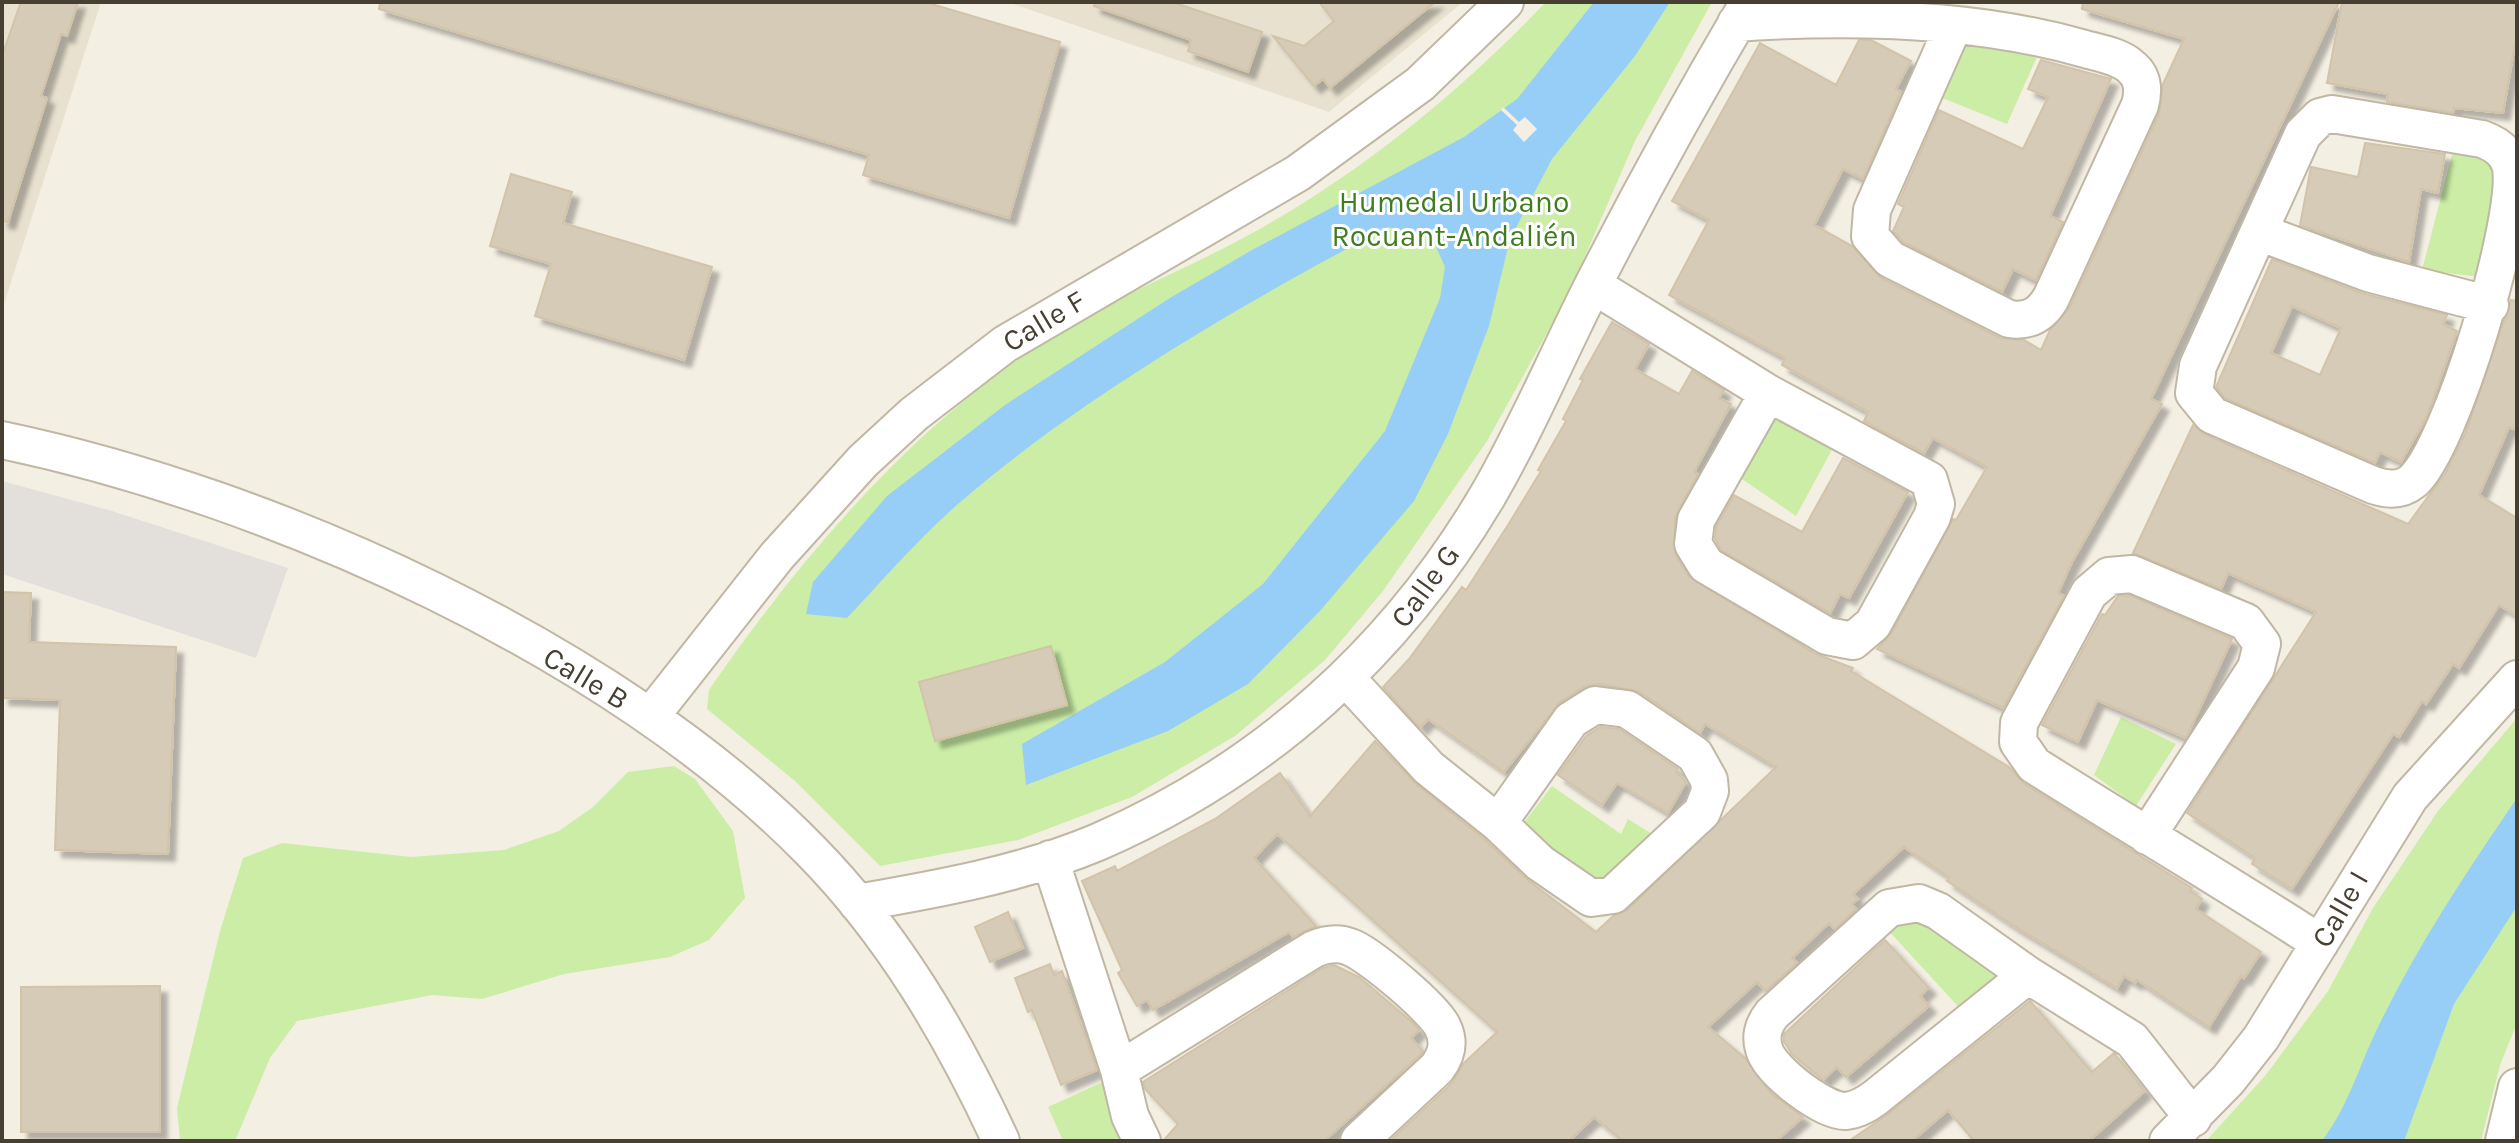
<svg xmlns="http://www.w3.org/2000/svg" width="2519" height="1143" font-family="Karla,sans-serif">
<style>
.residential{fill:#e8e1d0}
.green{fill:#cbeda6}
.parking{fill:#e3e0dc}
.water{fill:#97cef8}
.pier{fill:#f4efe3}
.building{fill:#d6cbb7;stroke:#d2c3a9;stroke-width:2;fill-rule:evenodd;filter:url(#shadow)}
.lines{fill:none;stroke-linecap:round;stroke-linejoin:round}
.street-casing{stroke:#c0b7a4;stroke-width:40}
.street{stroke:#fff;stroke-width:36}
.labels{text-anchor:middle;stroke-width:6;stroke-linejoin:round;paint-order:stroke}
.park-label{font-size:30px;fill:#417d20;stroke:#fff}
.street-label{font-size:30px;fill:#463f32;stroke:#fff}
</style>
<defs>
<filter id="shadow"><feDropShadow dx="7" dy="7" stdDeviation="2" flood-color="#0004"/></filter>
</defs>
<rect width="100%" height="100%" fill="#f4efe3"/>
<path class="residential" d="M2 2H101L2 310Z
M1007 2H1463L1329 112Z"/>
<path class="green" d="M1546 2H1712L1635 141 1568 295 1487 441 1383 591 1325 660 1235 736 1132 797 1018 840 880 866 795 781 707 709 709 690C801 557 911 427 1048 339 1111 298 1181 272 1247 236 1359 175 1458 94 1546 2Z
M1963 43 2040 50 2007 124 1940 97Z
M2453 151 2473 153 2491 162 2497 181 2480 277 2422 270Z
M1771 408 1834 446 1796 516 1736 475Z
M2121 717 2176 744 2136 806 2094 775Z
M2517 718V1023L2500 1065 2481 1141H2206L2265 1076 2328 991 2373 908 2438 811Z
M674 766 695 779 733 831 745 898 709 940 670 957 564 974 482 999 432 995 297 1021 270 1058 235 1141H180L177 1108 220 931 243 858 282 843 411 857 504 850 559 831 593 807 628 772Z
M1552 786 1621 834 1628 819 1660 839 1594 887 1516 833Z
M1909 919 1928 923 2005 976 1965 1014 1887 929Z
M1103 1082 1118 1135 1124 1141H1063L1048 1107Z"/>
<path class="parking" d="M2 481 112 511 288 568 256 658 2 574Z"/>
<path class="water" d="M1594 2H1670L1635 56 1552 159 1510 239 1489 326 1448 434 1414 501 1319 612 1248 684 1168 731 1026 785 1022 744 1165 662 1263 584 1385 431 1440 298 1445 267 1432 238 1388 227C1245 302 1080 398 958 504 918 539 883 580 847 618L806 614 813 582 887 496 1005 405 1170 298 1252 250 1464 137 1517 99Z
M2517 798V906L2454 1004 2404 1141H2322C2350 1104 2360 1062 2381 1021 2419 943 2468 870 2517 798Z"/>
<path class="pier" d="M1503 107 1519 122 1525 117 1537 129 1524 142 1513 130 1517 125 1501 110Z"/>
<path class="building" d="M21 2H78L67 36 61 34 41 96 47 98 8 222 2 221V56Z
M380 2H925L1060 42 1009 218 863 175 869 155 379 9Z
M1095 2H1172L1262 32 1248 72 1188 51 1191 40 1094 6Z
M1319 2H1435L1330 88 1323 79 1314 86 1273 36 1304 46 1334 21Z
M2083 2H2339L2151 399 2162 404 2072 562 2058 593 2064 596 2003 708 1877 649 1891 634 1953 519 1956 520 1987 467 1933 438 1924 453 1864 421 1868 412 1782 365 1785 358 1669 295 1709 220 1672 201 1760 43 1836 85 1859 40H1871L1911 61 1896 89 1901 92 1863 179 1843 169 1814 225 1852 246 1881 278 2000 338 2024 340 2041 350 2050 330 2070 307 2159 114 2163 84 2184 39 2082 9Z
M2342 2H2517V33L2503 113 2454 108 2453 113 2387 102 2388 94 2327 83Z
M2041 60 2111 79 2050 216 2063 222 2036 280 2013 269 2002 292 1903 242 1893 231 1904 207 1898 204 1939 110 2023 149 2048 97 2028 89Z
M2365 143 2445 154 2438 193 2421 189 2409 262 2300 225 2311 167 2358 177Z
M511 174 572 192 563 223 712 267 684 360 535 316 551 264 490 246Z
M2272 259 2361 293 2447 315 2443 324 2457 331 2427 416 2401 462 2380 452 2375 463 2225 398 2216 387ZM2292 306 2341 328 2320 375 2271 353Z
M2511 300 2517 301V430L2509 427 2479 495 2517 518V616L2499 605 2459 668 2453 664 2426 704 2422 701 2399 737 2393 734 2292 889 2252 864 2255 858 2187 813 2316 612 2228 573 2221 589 2133 553 2193 425 2204 434 2408 524 2446 472 2465 434Z
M1612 322 1649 344 1635 369 1679 394 1692 371 1724 390 1719 398 1731 404 1694 472 1698 474 1675 517V554L1689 577 1816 654 1853 668 1851 671 2009 767 2023 783 2192 888 2190 891 2202 899 2196 909 2261 952 2244 978 2241 976 2209 1027 2137 980 2135 983 2124 976 2117 988 2014 926 1947 881 1949 877 1904 847 1853 894 1858 899 1852 904 1856 909 1835 929 1829 923 1792 958 1797 963 1766 991 1757 982 1708 1027 1745 1058 1772 1094 1803 1117 1776 1141H1623L1594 1117 1569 1141H1390L1452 1083 1463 1064 1497 1032 1277 834 1254 858 1316 926 1293 937 1289 932 1153 1010 1147 1000 1137 1006 1118 973 1122 970 1082 881 1115 866 1117 871 1215 819 1280 773 1310 816 1375 741 1416 784 1484 839 1528 880 1596 932 1613 916 1627 910 1776 767 1705 724 1700 733 1638 691 1598 684 1584 687 1559 703 1504 772 1428 719 1420 728 1383 687 1409 659 1462 587 1466 590 1508 525 1541 471 1538 470 1566 421 1563 419 1583 380 1580 379Z
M1843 458 1908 492 1849 598 1840 594 1830 613 1721 550 1715 539 1716 527 1734 495 1802 532Z
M2 592 31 593 29 642 176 647 168 854 55 850 60 700 2 698Z
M2129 595 2232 639 2186 738 2097 700 2078 742 2042 725 2102 614 2105 615 2118 596Z
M1051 646 1067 705 935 741 919 682Z
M1600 727 1619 729 1678 769 1676 772 1686 782 1668 813 1617 783 1602 805 1558 775 1586 736Z
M1008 912 1023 948 990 962 975 927Z
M1885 940 1929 988 1920 996 1929 1006 1846 1077 1837 1067 1823 1080 1792 1054 1784 1042V1034Z
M1050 964 1054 975 1062 971 1097 1070 1061 1085 1032 1010 1028 1012 1015 978Z
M1334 965 1359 977 1413 1023 1419 1030 1411 1038 1423 1051 1421 1054 1324 1141H1163L1178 1124 1145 1089 1143 1082 1323 968Z
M160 986V1132H21V987Z
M2030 1001 2092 1072 2114 1053 2145 1091 2089 1141H1974L1948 1110 1912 1141H1849L1888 1114Z"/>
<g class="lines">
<g class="street-casing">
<path id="street" d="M1736 23C1850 15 1974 17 2085 49 2099 53 2119 56 2130 66 2143 76 2144 90 2140 105L2051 298C2041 315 2029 322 2009 319L1890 259 1870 236 1872 210 1953 27
M2332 114 2482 139C2496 144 2508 152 2511 168 2519 219 2452 446 2413 481 2401 491 2387 490 2373 485L2212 415 2194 393 2198 366 2303 134 2320 117Z
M2259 232 2368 273 2490 305
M1593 285 1768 393 1929 480 1936 504 1932 517 1873 624 1853 641 1827 636 1706 565 1693 544 1696 520 1768 393
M2 440C274 497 614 650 810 850 892 933 952 1035 1001 1141
M1347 679 1429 768 1498 823 1540 863 1591 898 1613 895 1702 812 1710 791 1709 780 1695 755 1627 709 1595 705 1571 720 1498 823
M650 717 777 556 863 461 914 414 1005 344 1298 173 1420 84 1505 2
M2147 836 2256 668 2262 644 2246 622 2132 574 2109 576 2089 593 2019 723 2018 742 2034 765C2129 825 2226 882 2320 943
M1050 859 1119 1070 1130 1116 1142 1141
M857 903C938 889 1022 874 1098 842 1264 770 1396 651 1488 495 1527 428 1558 354 1593 285 1642 189 1694 95 1749 2
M2028 975 1875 1098C1867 1104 1857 1110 1846 1111 1824 1112 1770 1071 1764 1049 1760 1036 1764 1024 1772 1014L1889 908 1919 903 1938 911 2028 975 2132 1040 2193 1118
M1119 1070 1314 949C1326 944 1338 942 1350 947 1369 954 1436 1010 1443 1028 1450 1043 1446 1056 1437 1068L1359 1141
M2168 1141 2228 1080 2261 1038 2410 797 2517 679
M2504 1141 2517 1087"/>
</g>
<use href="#street" class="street"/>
</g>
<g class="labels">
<g class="park-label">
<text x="1454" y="212">Humedal Urbano<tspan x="1454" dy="34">Rocuant-Andalién</tspan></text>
</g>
<g class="street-label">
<text transform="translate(1044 321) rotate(-31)" y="10">Calle F</text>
<text transform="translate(1425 586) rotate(-54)" y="10">Calle G</text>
<text transform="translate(586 678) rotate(31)" y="10">Calle B</text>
<text transform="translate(2340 909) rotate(-60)" y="10">Calle I</text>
</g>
</g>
<rect width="2519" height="1143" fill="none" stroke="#463f32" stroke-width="8"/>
</svg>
